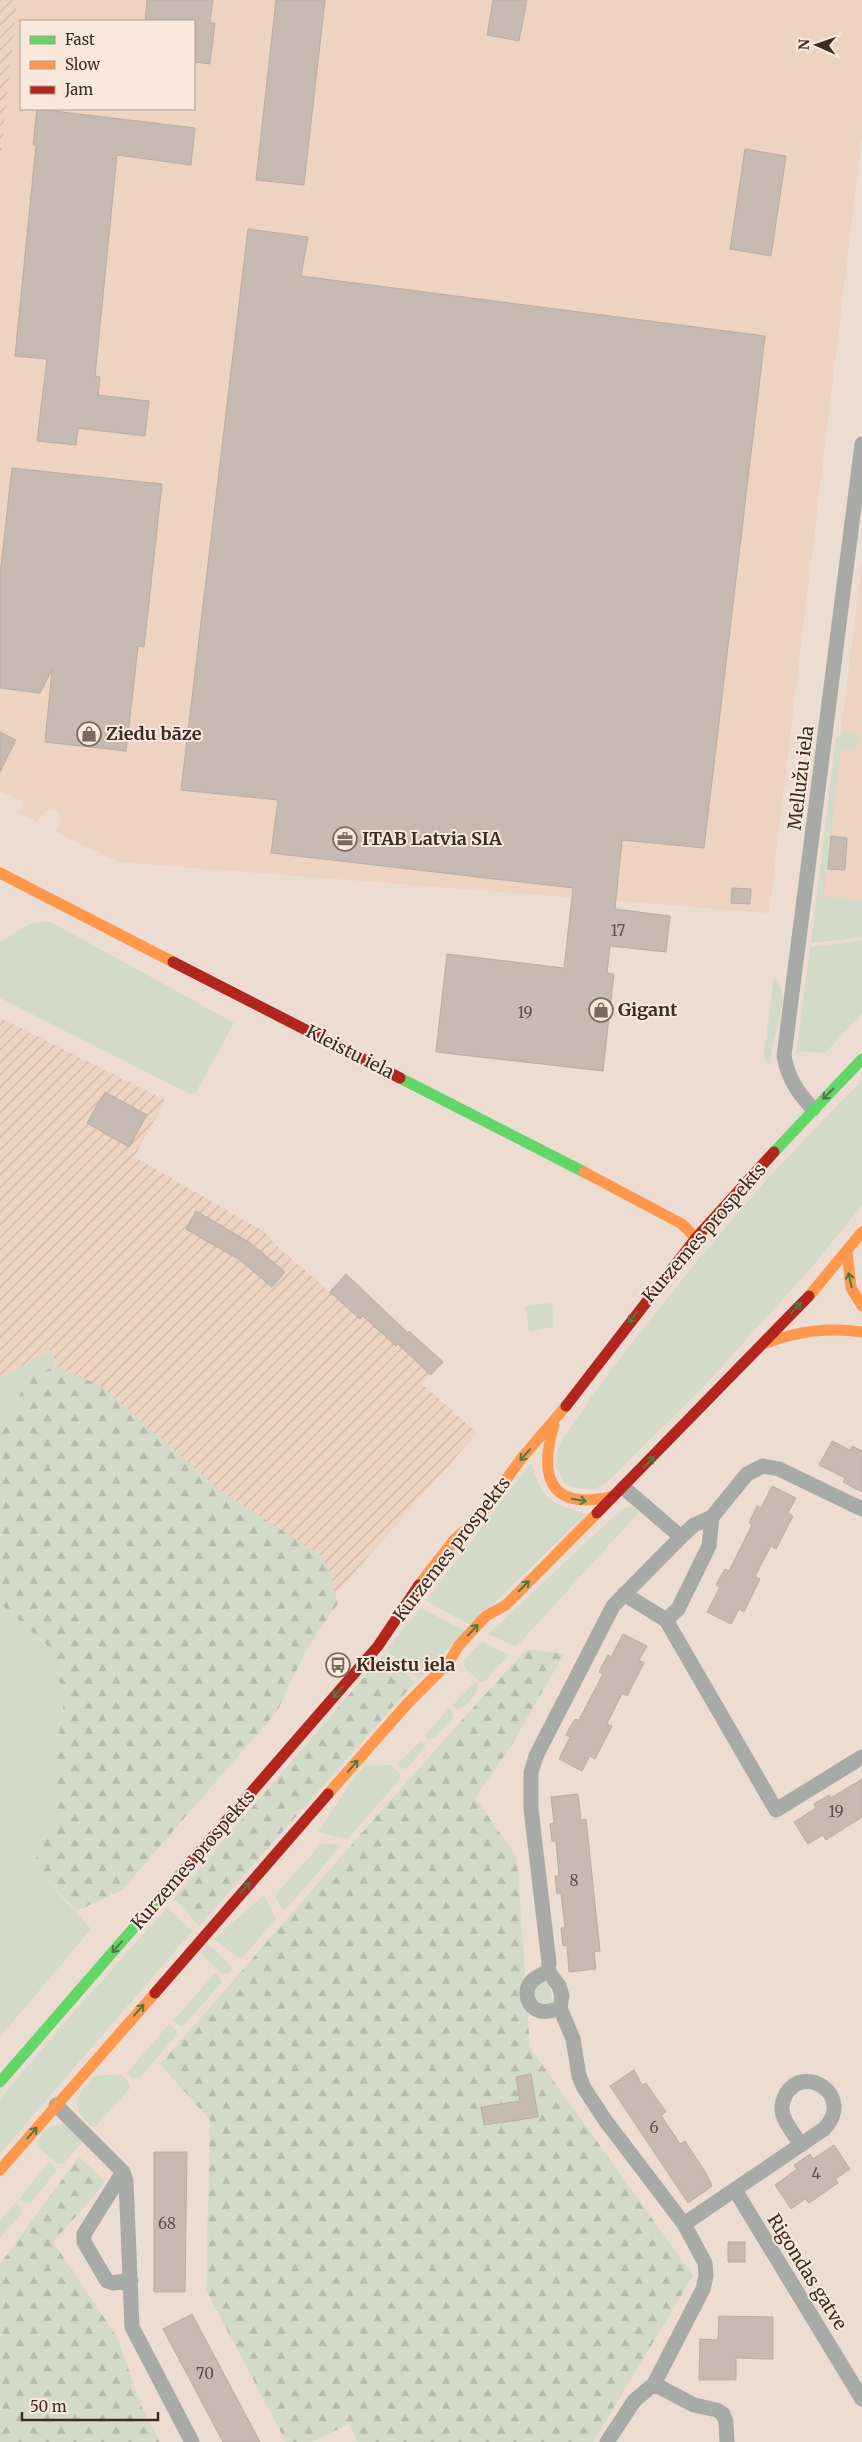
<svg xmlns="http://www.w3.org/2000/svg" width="862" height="2442" font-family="Merriweather,serif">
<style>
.built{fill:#eed2c2;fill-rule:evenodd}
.industrial{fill:url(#industrial-furrows)}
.green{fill:#d3dac9}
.forest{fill:url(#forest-firs)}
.building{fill:#c7bab3;stroke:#baada5}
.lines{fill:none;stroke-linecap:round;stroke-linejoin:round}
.street{stroke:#a8aba5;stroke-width:15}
.fast{stroke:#63d668;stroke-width:11}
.slow{stroke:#ff974d;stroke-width:11}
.jam{stroke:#b3261e;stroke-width:11}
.oneway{stroke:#4c7944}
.labels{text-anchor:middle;stroke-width:4;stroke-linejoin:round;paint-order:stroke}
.number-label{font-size:15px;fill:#5c5049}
.poi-label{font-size:18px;font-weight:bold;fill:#392d26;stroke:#fbe8dd;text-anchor:start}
.street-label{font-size:18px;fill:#392d26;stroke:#fbe8dd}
</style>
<defs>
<pattern id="industrial-furrows" width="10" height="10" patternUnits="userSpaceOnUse" patternTransform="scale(1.25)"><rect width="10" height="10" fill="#eed2c2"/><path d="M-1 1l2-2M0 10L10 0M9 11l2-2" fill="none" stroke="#cdb5a7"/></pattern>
<pattern id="forest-firs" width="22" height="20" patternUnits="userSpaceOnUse" patternTransform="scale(1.25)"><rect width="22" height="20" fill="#d3dac9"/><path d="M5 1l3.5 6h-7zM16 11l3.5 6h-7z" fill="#b6bbac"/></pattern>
</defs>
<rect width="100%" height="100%" fill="#ecdcd2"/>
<path class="built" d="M17 0H862V136L769 913 119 862 55 831 61 820 57 810 45 811 37 822 19 813 24 802 0 791V165ZM21 21H194V109H21Z
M862 563V930L817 932 839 746Z"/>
<path class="industrial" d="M0 0H17L0 165Z
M0 1018 166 1100 134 1157 263 1231 279 1248 330 1292 346 1274 407 1332 409 1331 443 1362 422 1384 477 1433 316 1616 62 1391 52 1349 0 1378Z"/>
<path class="green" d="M842 733H856L858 736 855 751 841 750 824 897 862 900V937L811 943 834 753 836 738Z
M40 922H51L234 1023 196 1092 190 1094 0 998V942L29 924Z
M862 941V1014L825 1053 804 1051 796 1054 810 947Z
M774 976C795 996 770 1038 770 1065L765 1062 764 1054Z
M862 1080V1205L811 1268 704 1386 615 1474 603 1485 592 1490 571 1487 563 1481 556 1466 558 1448 562 1440 610 1371 700 1257 768 1178Z
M552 1302 554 1327 529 1332 525 1306Z
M52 1349 55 1366 30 1378 0 1427V1378Z
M530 1464 532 1465C542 1501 553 1504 587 1514L471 1625 426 1601Z
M632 1506 639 1512 516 1647 488 1634 622 1509Z
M0 1603 51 1649 64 1701 55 1759 51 1823 33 1865 91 1929 0 2037Z
M421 1608 465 1631 419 1679 386 1650Z
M482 1641 509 1655 485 1681 481 1682 465 1668 463 1661Z
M475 1682 478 1685C478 1694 465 1708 457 1709L453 1705Z
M449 1708 453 1713V1718L434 1738 427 1739 425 1736Z
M421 1740 425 1744 424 1749 407 1768 401 1769 398 1764Z
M391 1765 400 1774 399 1781 347 1839 318 1832 351 1782 365 1766Z
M327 1843 340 1845 339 1848 285 1910 282 1909 276 1898V1894L321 1844Z
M264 1895 276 1919 242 1958 238 1957 214 1939Z
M168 1907 192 1931 0 2154V2099L72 2014Z
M209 1945 231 1966 232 1969 228 1974H223L201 1953Z
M215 1973 221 1979V1983L183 2026H180L173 2021Z
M544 1980H549L553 2004 542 2005 534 1996 535 1988Z
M169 2024 176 2030 177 2035 140 2077 133 2079 127 2073Z
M120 2074 128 2081 130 2088 96 2126H91C69 2106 76 2095 94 2076Z
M58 2124H65L84 2140 63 2164 57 2163 36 2146V2142L48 2128Z
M49 2162 56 2169V2172L30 2203H24L19 2199Z
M15 2203 21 2208 22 2213 0 2238V2220Z"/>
<path class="forest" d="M55 1366 101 1386 221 1491 325 1558 338 1604C312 1635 294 1673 278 1710L122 1890 77 1911 33 1865 51 1823 55 1759 64 1701 51 1649 0 1603V1427L30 1378Z
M527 1649 564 1654 511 1746 475 1798 517 1857 530 2048 693 2276 593 2442H358L349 2424 311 2442H286L206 2290 210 2120 160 2064C282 1926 401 1785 527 1649Z
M384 1654 415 1682 199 1926 174 1898Z
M79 2157 106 2182 53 2242 117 2337 143 2410 160 2442H0V2264Z"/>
<path class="building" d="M147 0H213L210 23H215L210 64 194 62V21H145Z
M276 0H325L304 185 256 180Z
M493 0H527L519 41 487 35Z
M37 109 195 128 191 165 117 155 95 376 100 377 98 395 149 401 145 436 78 428 76 445 37 441 47 359 15 356 36 145H33Z
M745 149 786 156 771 256 730 249Z
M248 229 308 237 301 276 765 336 704 848 622 840 615 909 670 916 666 952 610 946 607 973 614 974 603 1071 436 1052 447 954 564 968 573 888 271 853 278 800 181 790Z
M12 468 162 484 144 647 138 646 126 751 45 742 52 670 40 693 0 688V575Z
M0 732 16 740 0 772Z
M831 836 847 838 845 870 828 869Z
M732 888 751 889 750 904 731 903Z
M105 1092 147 1115 129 1147 87 1123Z
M196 1211 252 1244 285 1272 272 1287 240 1260 186 1229Z
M346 1274 408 1333 409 1331 443 1362 431 1375 398 1344 396 1346 363 1316 360 1319 330 1292Z
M832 1441 850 1450 852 1446 862 1451V1492L843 1482 845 1478 819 1465Z
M772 1486 796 1498 788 1513 793 1516 776 1549 771 1546 755 1576 760 1579 744 1612 739 1609 731 1624 707 1612 720 1587 716 1585 720 1577 725 1569 729 1571 752 1525 749 1523 757 1506 761 1508Z
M623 1634 647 1646 639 1660 644 1663 627 1696 622 1693 607 1724 612 1726 595 1759 590 1756 582 1771 559 1759 570 1737 566 1735 570 1727 575 1719 579 1720 603 1674 599 1672 603 1664 608 1655 611 1657Z
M862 1779V1817L826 1840 823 1835 808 1844 794 1822 816 1808 814 1804 829 1795 831 1798Z
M578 1794 581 1820 586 1819 600 1951 594 1952 596 1969 569 1972 567 1945 563 1946 561 1928H565L561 1893 557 1894 555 1876H559L556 1841H552L550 1824 554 1823 551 1797Z
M634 2070 642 2085 646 2083 666 2112 661 2115 680 2144 685 2141 706 2173 712 2186 688 2203 610 2086Z
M531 2074 538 2117 484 2125 481 2107 520 2101 516 2077Z
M834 2145 850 2169 835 2179 838 2183 809 2203 805 2199 791 2209 775 2185 797 2169 794 2165 810 2154 813 2159Z
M154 2152H187L185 2292H154Z
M728 2242H745V2262H728Z
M192 2314 260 2442H223L163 2329Z
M719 2316 773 2317V2359L736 2358V2380H699L700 2339 718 2340Z"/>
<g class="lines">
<path class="street" d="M813 1109C797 1092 788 1078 784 1056L862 444
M681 1537 694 1525 712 1517 747 1474 763 1466 779 1469 862 1509
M624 1594 666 1620 776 1810 862 1757
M666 1620 678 1609 709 1546 712 1517
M548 1971C542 1974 536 1977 531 1982 523 1992 528 2008 540 2011 547 2013 553 2010 560 2008
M56 2105 123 2172 126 2181 132 2327 192 2442
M123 2172 84 2234V2242L107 2281 113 2283 131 2280
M735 2190 862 2399
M684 2224 824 2129C856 2096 803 2061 785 2096 782 2102 781 2108 783 2115 786 2125 795 2135 801 2145
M654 2384 694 2405 717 2410 723 2414 726 2422 727 2442
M607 2442 634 2401 654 2384 703 2289 706 2276 705 2263 684 2224 605 2120 584 2088 579 2076 573 2039 560 2008 562 1996 559 1986 548 1971 549 1963 531 1809V1773L536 1756 613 1606 681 1537 624 1488"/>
<path class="fast" d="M400 1078 584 1172
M774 1152 862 1059
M0 2082 189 1864"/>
<path class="slow" d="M0 873 173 962
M584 1172 682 1224 696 1238
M847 1252 851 1288 862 1306
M809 1296 862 1232
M766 1343C799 1331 828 1327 862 1332
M554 1425C537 1481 553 1511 614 1496
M419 1585 455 1539 476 1521 521 1459 566 1406
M328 1794 407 1704 449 1662 459 1645 486 1616 506 1605 597 1513
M0 2170 155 1993"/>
<path class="jam" d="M173 962 400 1078
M566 1406 696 1238 774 1152
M597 1513 809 1296
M189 1864 378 1646 419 1585
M155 1993 328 1794"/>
</g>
<defs><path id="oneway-shaft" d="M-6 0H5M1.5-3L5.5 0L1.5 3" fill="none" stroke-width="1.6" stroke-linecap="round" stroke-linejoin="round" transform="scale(1.25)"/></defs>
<g class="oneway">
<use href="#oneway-shaft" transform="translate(828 1094) rotate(135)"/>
<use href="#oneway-shaft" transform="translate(850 1280) rotate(-102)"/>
<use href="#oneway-shaft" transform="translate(796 1308) rotate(-48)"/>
<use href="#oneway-shaft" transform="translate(633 1317) rotate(129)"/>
<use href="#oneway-shaft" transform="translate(525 1455) rotate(131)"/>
<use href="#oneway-shaft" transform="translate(649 1462) rotate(-46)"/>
<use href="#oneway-shaft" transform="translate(579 1500) rotate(10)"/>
<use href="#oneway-shaft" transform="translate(524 1586) rotate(-45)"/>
<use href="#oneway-shaft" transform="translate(473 1630) rotate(-47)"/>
<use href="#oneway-shaft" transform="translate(338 1692) rotate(131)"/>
<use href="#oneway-shaft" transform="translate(353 1766) rotate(-49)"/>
<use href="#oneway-shaft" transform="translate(245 1888) rotate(-49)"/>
<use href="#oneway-shaft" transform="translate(117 1947) rotate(131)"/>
<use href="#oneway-shaft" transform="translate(139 2010) rotate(-49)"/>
<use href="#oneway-shaft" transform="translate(32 2133) rotate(-49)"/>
</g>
<defs>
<g id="shop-ring" transform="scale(1.25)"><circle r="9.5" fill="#fbe8dd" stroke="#786a62" stroke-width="1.5"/><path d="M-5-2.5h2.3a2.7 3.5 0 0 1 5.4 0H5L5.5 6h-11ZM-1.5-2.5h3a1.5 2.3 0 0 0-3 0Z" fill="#786a62"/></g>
<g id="office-ring" transform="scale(1.25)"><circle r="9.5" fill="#fbe8dd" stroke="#786a62" stroke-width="1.5"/><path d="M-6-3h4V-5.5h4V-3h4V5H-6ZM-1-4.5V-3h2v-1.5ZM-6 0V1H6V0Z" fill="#786a62"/></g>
<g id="bus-ring" transform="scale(1.25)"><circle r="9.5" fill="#fbe8dd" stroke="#786a62" stroke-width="1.5"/><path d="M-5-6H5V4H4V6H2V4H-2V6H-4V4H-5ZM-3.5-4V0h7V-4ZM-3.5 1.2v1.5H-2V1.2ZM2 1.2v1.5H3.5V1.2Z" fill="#786a62"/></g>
</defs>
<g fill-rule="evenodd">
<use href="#shop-ring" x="89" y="734"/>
<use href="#office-ring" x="345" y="839"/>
<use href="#shop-ring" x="601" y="1010"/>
<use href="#bus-ring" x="338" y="1665"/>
</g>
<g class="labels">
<g class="number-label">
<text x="618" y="936">17</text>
<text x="525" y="1018">19</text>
<text x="836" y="1817">19</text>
<text x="574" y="1886">8</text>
<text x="654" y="2133">6</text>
<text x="816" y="2179">4</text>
<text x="167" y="2229">68</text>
<text x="205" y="2379">70</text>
</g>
<g class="poi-label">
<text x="106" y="740">Ziedu bāze</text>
<text x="362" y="845">ITAB Latvia SIA</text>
<text x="618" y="1016">Gigant</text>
<text x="356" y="1671">Kleistu iela</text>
</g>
<g class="street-label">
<text transform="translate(801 778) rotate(-83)" y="6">Mellužu iela</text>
<text transform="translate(350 1052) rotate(27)" y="6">Kleistu iela</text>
<text transform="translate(704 1233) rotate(-49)" y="6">Kurzemes prospekts</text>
<text transform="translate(452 1549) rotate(-52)" y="6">Kurzemes prospekts</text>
<text transform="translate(193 1860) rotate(-49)" y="6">Kurzemes prospekts</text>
<text transform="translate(807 2272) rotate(58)" y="6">Rigondas gatve</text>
</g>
</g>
<rect x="20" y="20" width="175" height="90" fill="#fbe8dd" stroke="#ad9d94"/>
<rect x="30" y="36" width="25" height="8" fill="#63d668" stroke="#ad9d94"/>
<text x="65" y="45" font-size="15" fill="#392d26">Fast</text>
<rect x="30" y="61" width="25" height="8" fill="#ff974d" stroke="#ad9d94"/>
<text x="65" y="70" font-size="15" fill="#392d26">Slow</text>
<rect x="30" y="86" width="25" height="8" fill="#b3261e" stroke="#ad9d94"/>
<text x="65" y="95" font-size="15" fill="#392d26">Jam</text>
<g transform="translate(817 45) rotate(272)" stroke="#fbe8dd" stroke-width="4" paint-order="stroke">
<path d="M0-4L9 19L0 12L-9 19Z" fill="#392d26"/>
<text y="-8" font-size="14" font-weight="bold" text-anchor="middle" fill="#392d26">N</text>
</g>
<path d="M22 2412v8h136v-8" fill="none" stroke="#392d26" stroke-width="2.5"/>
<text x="30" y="2412" font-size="15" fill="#392d26" stroke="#fbe8dd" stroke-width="4" paint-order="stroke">50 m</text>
</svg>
